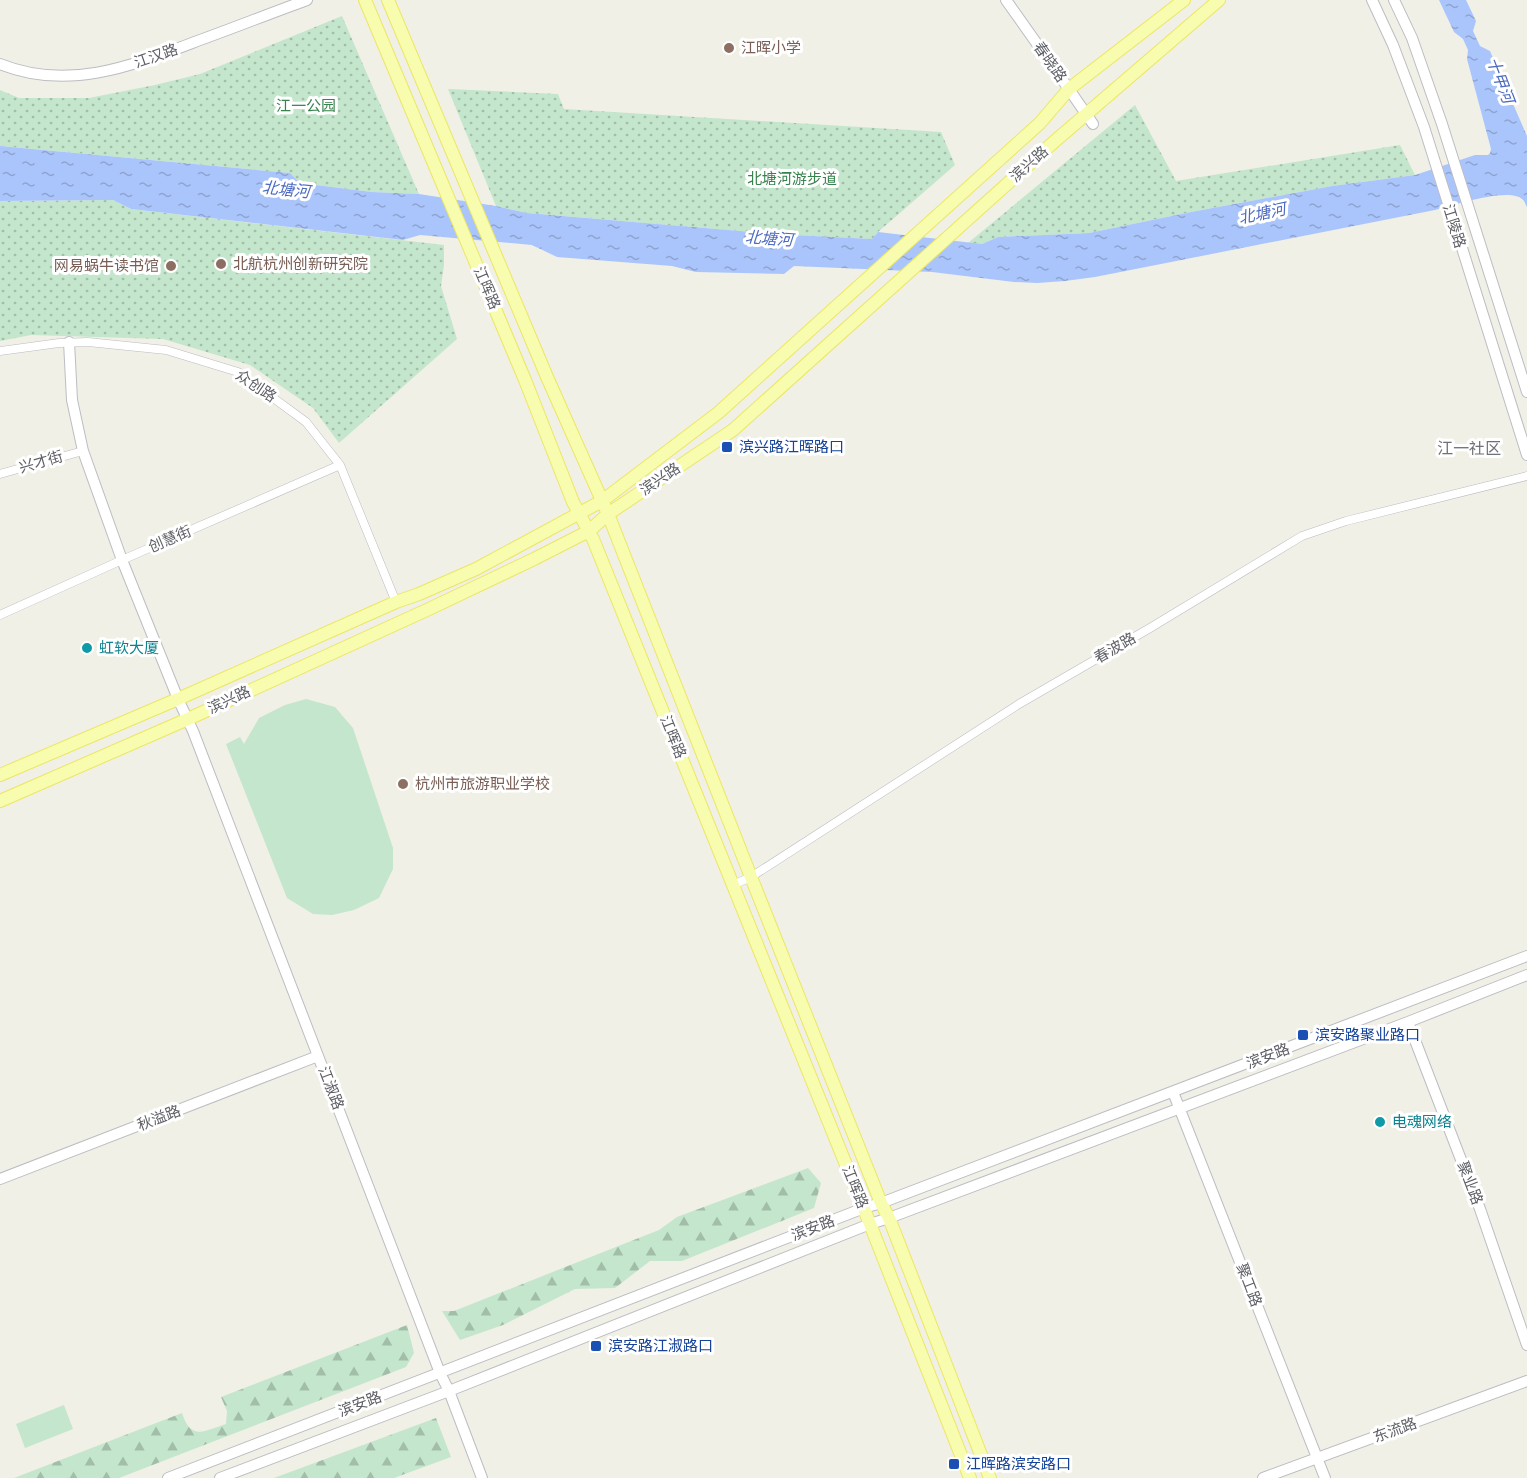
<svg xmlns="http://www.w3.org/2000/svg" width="1527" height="1478" font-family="Roboto,'Noto Sans SC',sans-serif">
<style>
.forest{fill:url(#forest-firs)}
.park{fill:url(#park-dots)}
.pitch{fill:#c4e6cc}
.water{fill:url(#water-ripples)}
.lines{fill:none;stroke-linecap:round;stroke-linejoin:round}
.street-casing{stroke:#bbbcc2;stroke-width:9}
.secondary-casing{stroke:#bcbdc3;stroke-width:12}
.primary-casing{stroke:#ede662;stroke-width:14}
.street{stroke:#fff;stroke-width:8}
.secondary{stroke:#fff;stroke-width:10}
.primary{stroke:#f7fcaf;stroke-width:12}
.education-dot{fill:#8d6e63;stroke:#fff;stroke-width:2}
.transit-dot{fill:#1a4fb4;stroke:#fff;stroke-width:2}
.culture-dot{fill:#0f9aa8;stroke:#fff;stroke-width:2}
.labels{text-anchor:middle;stroke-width:6;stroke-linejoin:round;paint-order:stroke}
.education-label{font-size:15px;fill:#785e54;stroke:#fff;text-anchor:start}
.street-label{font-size:15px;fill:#5e6066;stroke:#fff}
.park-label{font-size:15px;fill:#38834d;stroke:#fff}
.transit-label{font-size:15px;fill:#164399;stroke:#fff;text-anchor:start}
.culture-label{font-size:15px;fill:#0d838f;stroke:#fff;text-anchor:start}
.water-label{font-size:16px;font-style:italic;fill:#4c6ac0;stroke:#fff}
.neighbourhood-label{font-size:16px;fill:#6f7178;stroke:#fff}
</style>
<defs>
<pattern id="forest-firs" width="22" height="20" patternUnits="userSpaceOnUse" patternTransform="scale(1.5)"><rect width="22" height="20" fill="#c4e6cc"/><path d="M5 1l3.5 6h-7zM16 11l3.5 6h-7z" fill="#a2bea9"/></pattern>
<pattern id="park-dots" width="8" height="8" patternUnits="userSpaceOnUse" patternTransform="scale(1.5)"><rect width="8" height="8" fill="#c4e6cc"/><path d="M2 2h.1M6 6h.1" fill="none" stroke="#a2bea9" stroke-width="1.8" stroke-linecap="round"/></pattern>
<pattern id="water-ripples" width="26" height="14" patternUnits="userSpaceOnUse" patternTransform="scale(1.5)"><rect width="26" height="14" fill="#aac5fc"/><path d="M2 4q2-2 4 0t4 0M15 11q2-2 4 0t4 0" fill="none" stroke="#8ea3d0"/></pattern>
</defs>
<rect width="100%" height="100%" fill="#f0f0e7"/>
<path class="forest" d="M808 1168 821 1183 814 1208 682 1261H650L615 1288 575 1289 503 1325 460 1340 442 1311H454L659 1230 677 1217Z
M407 1325 414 1353 406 1367 119 1478H14L182 1413C191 1441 204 1431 226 1424L227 1411 221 1397Z
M436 1418 451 1457 394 1478H274Z"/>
<path class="park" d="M342 16 419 194 372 192 300 183 290 173 0 146V90L19 98H89L155 85 200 74Z
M448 89 558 94 564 109 941 132 955 165 878 232 872 239 775 234 527 213 496 206Z
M1135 105 1176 181 1400 145 1415 175 1332 186 1191 212 1089 233 998 237 982 244 968 243Z
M113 200 131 209 444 245V265L441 286 457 339 339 443 313 408 250 365 163 339 31 335 0 341V201Z"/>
<path class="pitch" d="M306 699 335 707 353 728 393 848V869L379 898 354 910 332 915 313 914 287 898 226 744 240 737 244 744 259 718 285 705Z
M64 1405 73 1429 25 1448 16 1424Z"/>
<path class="water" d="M1439 0H1466L1476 21 1473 31 1480 46 1490 51 1527 136V207C1525 204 1525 201 1522 199 1508 187 1452 206 1435 210L1095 277 1065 281 1037 283 1014 282 932 272 794 266 784 274 696 272 672 266 557 257 532 245 420 235 403 240 131 209 113 200 0 201V146L290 173 300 183 372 192 419 194 496 206 527 213 775 234 872 239 878 232 982 244 998 237 1089 233 1191 212 1332 186 1415 175 1475 155H1488L1490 153 1491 149 1467 59 1468 50 1463 39 1454 32Z"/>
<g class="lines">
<g class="street-casing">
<path id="street" d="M0 351 59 343 88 342 166 350 238 372 306 422 340 465 396 602
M0 474 83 451
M0 615 122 560 340 465
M733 885 751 877 1019 704 1150 628 1302 536 1346 521 1527 476"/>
</g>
<g class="secondary-casing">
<path id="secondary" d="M1006 0 1064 82 1093 124
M1372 0 1393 45 1424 127 1527 455
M1394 0 1412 38 1442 124 1527 392
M0 64C69 92 134 65 200 40 236 27 271 13 307 0
M69 342 72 400 83 451 122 560 178 699 193 731 440 1373 449 1391 482 1478
M1408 1022 1480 1209 1527 1345
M1173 1092 1325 1478
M0 1179 318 1056
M168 1478 864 1208 881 1203 1527 956
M220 1478 449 1391 870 1224 889 1218 1408 1022 1527 975
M1263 1478 1527 1381"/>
</g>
<g class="primary-casing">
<path id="primary" d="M365 0 525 380 573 502 593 539 870 1224 970 1478
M388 0 547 377 608 514 751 877 881 1203 889 1218 990 1478
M0 775 178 699 396 602 419 594 476 569 602 501 718 413 1040 123 1069 89 1184 0
M0 801 188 719 429 609 534 559 589 531 608 514 733 430 1055 141 1219 0"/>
</g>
<use href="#street" class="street"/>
<use href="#secondary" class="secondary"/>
<use href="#primary" class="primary"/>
</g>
<g class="education-dot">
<circle cx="729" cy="48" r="6"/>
<circle cx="221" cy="264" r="6"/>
<circle cx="171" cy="266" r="6"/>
<circle cx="403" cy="784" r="6"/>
</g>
<g class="transit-dot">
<rect x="721" y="441" width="12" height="12" rx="3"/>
<rect x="1297" y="1029" width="12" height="12" rx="3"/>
<rect x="590" y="1340" width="12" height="12" rx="3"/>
<rect x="948" y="1458" width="12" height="12" rx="3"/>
</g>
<g class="culture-dot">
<circle cx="87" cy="648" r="6"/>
<circle cx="1380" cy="1122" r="6"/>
</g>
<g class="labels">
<g class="education-label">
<text x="741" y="53">江晖小学</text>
<text x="233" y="269">北航杭州创新研究院</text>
<text x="159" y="271" text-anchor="end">网易蜗牛读书馆</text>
<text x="415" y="789">杭州市旅游职业学校</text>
</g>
<g class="street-label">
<text transform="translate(156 56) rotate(-19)" y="5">江汉路</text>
<text transform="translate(1050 62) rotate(55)" y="5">春晓路</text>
<text transform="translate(1029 164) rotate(-42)" y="5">滨兴路</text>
<text transform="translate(1454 226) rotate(73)" y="5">江陵路</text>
<text transform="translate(487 288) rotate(67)" y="5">江晖路</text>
<text transform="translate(256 386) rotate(34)" y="5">众创路</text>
<text transform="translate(41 462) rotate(-16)" y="5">兴才街</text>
<text transform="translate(660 479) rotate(-34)" y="5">滨兴路</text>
<text transform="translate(170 539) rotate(-23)" y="5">创慧街</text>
<text transform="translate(1115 648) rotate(-30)" y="5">春波路</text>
<text transform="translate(229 700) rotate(-25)" y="5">滨兴路</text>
<text transform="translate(673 737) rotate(68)" y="5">江晖路</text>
<text transform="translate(1268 1056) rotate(-21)" y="5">滨安路</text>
<text transform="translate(331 1088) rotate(69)" y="5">江淑路</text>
<text transform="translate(159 1118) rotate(-21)" y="5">秋溢路</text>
<text transform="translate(1470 1183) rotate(69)" y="5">聚业路</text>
<text transform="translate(855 1187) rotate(68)" y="5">江晖路</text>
<text transform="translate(813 1228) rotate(-21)" y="5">滨安路</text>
<text transform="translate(1249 1285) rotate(69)" y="5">聚工路</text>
<text transform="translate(360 1404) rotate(-21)" y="5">滨安路</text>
<text transform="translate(1395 1430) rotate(-20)" y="5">东流路</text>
</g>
<g class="park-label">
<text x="306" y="111">江一公园</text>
<text x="792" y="184">北塘河游步道</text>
</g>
<g class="transit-label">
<text x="739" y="452">滨兴路江晖路口</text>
<text x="1315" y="1040">滨安路聚业路口</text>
<text x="608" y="1351">滨安路江淑路口</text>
<text x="966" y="1469">江晖路滨安路口</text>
</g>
<g class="culture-label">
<text x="99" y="653">虹软大厦</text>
<text x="1392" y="1127">电魂网络</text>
</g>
<g class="water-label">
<text transform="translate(1501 80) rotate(69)" y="6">十甲河</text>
<text transform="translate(286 189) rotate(6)" y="6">北塘河</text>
<text transform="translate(1262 213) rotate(-12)" y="6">北塘河</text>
<text transform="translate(769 238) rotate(4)" y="6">北塘河</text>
</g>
<g class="neighbourhood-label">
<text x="1469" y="454">江一社区</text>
</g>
</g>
</svg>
